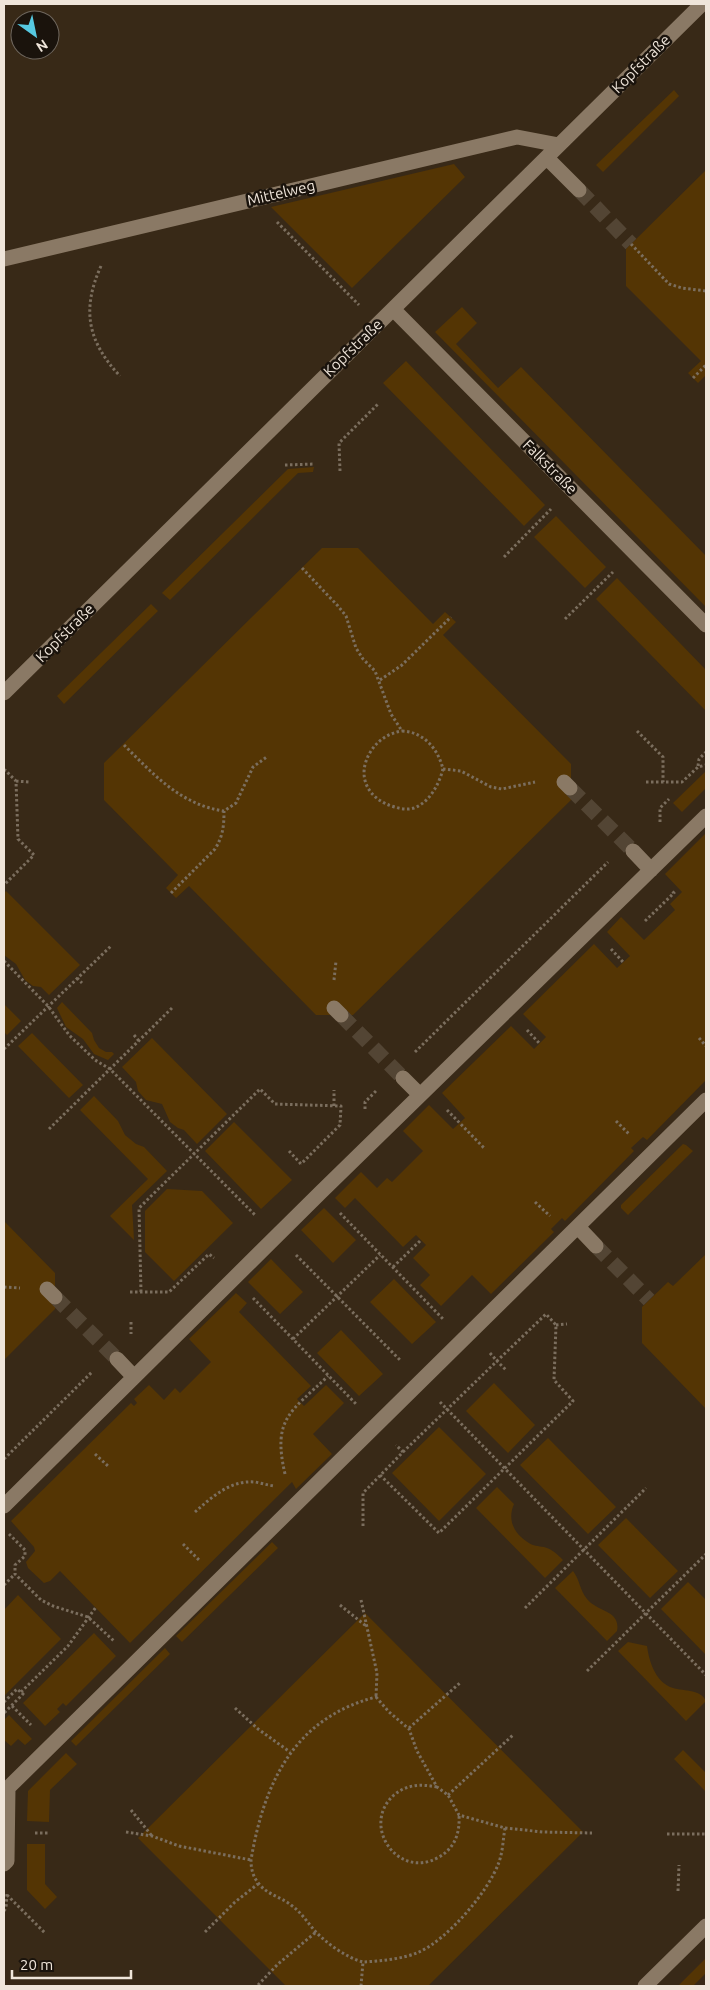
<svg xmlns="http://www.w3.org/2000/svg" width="710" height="1990" font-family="Ubuntu,sans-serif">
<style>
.green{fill:#543504}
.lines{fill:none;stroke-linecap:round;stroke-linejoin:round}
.minor-tunnel{stroke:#534534;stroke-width:15;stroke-dasharray:15 8;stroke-linecap:butt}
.path{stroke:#7b6e5e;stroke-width:3;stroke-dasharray:2.5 2.5;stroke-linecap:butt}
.minor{stroke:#8a7965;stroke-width:15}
.labels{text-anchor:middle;stroke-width:5;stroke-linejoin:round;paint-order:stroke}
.street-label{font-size:15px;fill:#efe5da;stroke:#1a130c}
</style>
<rect width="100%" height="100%" fill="#382917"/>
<path class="green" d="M674 90 679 96 603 172 596 165Z
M454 164 465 177 352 288 271 207Z
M706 170V375L698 383 688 373 701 361 626 286V249Z
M462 307 477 323 456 344 498 388 521 367 706 556V607L435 332Z
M406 361 545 505 524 526 383 383Z
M314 467 313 472 298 473 170 600 162 593 288 469Z
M556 516 606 567 585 588 534 537Z
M322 548H358L433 624 445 612 456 622 443 635 571 764V800L353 1015H316L189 886 176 898 166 888 178 875 104 800V763Z
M617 578 706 670V711L596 599Z
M151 604 158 611 64 704 57 696Z
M706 771V788L682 812 673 803Z
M706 833V1080L647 1140 643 1137 631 1148 634 1151 565 1221 562 1218 551 1229 554 1232 491 1294 472 1275 441 1306 420 1285 430 1275 413 1258 426 1245 416 1235 403 1247 355 1198 345 1208 335 1198 361 1172 377 1188 387 1178 392 1182 423 1151 403 1131 429 1105 453 1129 465 1118 442 1093 511 1026 534 1049 546 1037 523 1014 594 944 617 968 630 956 607 932 621 917 644 940 675 910 670 904 682 892 665 874Z
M6 891 80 965 49 995 41 987 33 986 25 980 16 964 4 955V893Z
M62 1002 92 1033 94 1040 99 1048 106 1052H112L114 1054 108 1060 94 1054 83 1039 66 1027 57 1008Z
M4 1004 21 1021 7 1035 4 1032Z
M32 1033 83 1085 69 1098 18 1046Z
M152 1038 227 1114 197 1144 184 1130 178 1128 170 1122 162 1104 146 1100 138 1091 136 1082 122 1067Z
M94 1096 118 1121 125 1135 136 1144 144 1147 167 1171 132 1205 134 1240 110 1216 148 1179 80 1110Z
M234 1122 292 1180 261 1209 205 1151Z
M683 1144 686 1145 693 1151 628 1215 621 1208V1205Z
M167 1189 202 1191 233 1223 174 1281 145 1252V1211Z
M324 1208 356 1240 333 1263 301 1230Z
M4 1221 55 1273V1309L4 1360Z
M706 1254V1409L642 1343V1307L668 1282 673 1286Z
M271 1259 303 1292 280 1314 248 1282Z
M394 1279 436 1322 412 1344 370 1302Z
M236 1293 247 1303 239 1312 311 1386 297 1399 304 1406 326 1385 344 1403 313 1434 332 1454 296 1489 292 1482 130 1643 60 1571 50 1581 44 1583 28 1568 26 1562 35 1551 34 1547 11 1521 131 1403 134 1406 137 1403 134 1399 149 1385 164 1400 175 1388 180 1393 211 1362 189 1339Z
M341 1330 383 1374 359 1396 317 1353Z
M494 1383 535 1425 508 1453 466 1411Z
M439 1427 486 1474 439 1521 392 1473Z
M548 1438 616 1507 588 1534 520 1465Z
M497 1487 514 1504C507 1520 514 1534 529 1543 533 1546 538 1546 544 1547 552 1549 557 1554 563 1560L545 1578 476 1508Z
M626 1518 678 1571 650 1598 598 1545Z
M272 1542 278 1548 182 1642 176 1636Z
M573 1571C580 1580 580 1591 587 1599 597 1612 621 1610 617 1631L607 1641 555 1588Z
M688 1582 706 1600V1655L661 1609Z
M18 1595 61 1639 4 1696V1610Z
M365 1613 583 1832 428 1986H286L138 1838Z
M94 1633 116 1656 66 1706 63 1703 57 1709 60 1712 45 1726 23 1703Z
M628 1642 647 1646C649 1661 655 1680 670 1687 682 1692 700 1688 706 1701L686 1721 618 1651Z
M165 1648 170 1654 76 1746 71 1741Z
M9 1715 32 1739 25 1745 18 1739 11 1746 4 1740V1720Z
M683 1750 706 1773V1792L674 1759Z
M66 1753 77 1764 50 1790 49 1822 27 1821 28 1791Z
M27 1844H45V1884L57 1897 45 1909 27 1890Z
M706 1958V1973L693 1986H678Z"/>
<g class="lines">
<path class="minor-tunnel" d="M579 190 631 244
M570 788 633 851
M341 1015 403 1078
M596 1246 649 1300
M55 1297 117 1359"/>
<path class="path" d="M277 222 359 305
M631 244 669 284 682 288 706 291
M101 266C81 310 88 342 120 376
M693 378 706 365
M285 465 314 464
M340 471 339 443 378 404
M504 557 551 509
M302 568 338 606 346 616 356 648 363 659 375 671 391 714 402 731
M565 619 613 572
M380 680 402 665 451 617
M402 731C424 732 438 749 443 769 439 784 430 802 414 808 408 810 401 809 395 807 368 800 355 776 371 751 378 740 389 733 402 731Z
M637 731 663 757V782
M124 745C153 774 181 805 224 811L236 803 253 767 268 756
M698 766 699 759 706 752
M443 769 461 771 491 787 502 789 535 782
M4 771 5 770 16 781 18 839 34 855 4 885
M16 781 29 782
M646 782H682L698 767 706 765
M660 822V808L669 799
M171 893 215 849C223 836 224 826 224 811
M645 921 674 893 671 890
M611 949 623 962
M4 961 48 1006 69 1035 95 1060 110 1069 256 1216
M77 978 82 983
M334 980 336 961
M527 1030 540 1044
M134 1035 139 1041
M699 1038 706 1046
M4 1049 111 946
M415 1052 608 862
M334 1106V1090
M365 1109V1102L377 1090
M447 1110 485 1149
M616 1121 630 1135
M49 1129 172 1008
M289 1151 301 1164
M535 1202 550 1216
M340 1213 444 1320
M296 1255 401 1361
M393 1267 421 1240
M4 1287 20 1288
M130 1292H169L209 1254 214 1258
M141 1292 139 1208 260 1089 275 1104 341 1106 340 1125 301 1164
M253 1298 357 1405
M131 1322V1334
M556 1325 567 1324
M293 1339 380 1255
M440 1402 706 1675
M403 1452 497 1361 507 1371
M95 1454 109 1467
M4 1459 92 1372
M285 1474C272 1418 291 1412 328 1376
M380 1475 439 1533 573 1401 554 1380 556 1325 546 1314 497 1361 489 1352
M195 1512C212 1497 230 1480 255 1482 261 1483 267 1485 274 1486
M363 1526V1493L403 1452 396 1445
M9 1534 25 1550V1556L15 1565V1574L41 1600 53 1606 88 1617 115 1642
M183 1544 200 1561
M4 1585 15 1574
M361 1600 377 1673 376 1697
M340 1605 366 1626
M525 1608 646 1488
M587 1671 706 1554
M21 1692 68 1646 96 1607
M376 1697 389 1712 409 1729 417 1751 437 1787 448 1795 459 1815 505 1828C503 1839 503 1851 499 1862 489 1891 448 1939 419 1952 403 1959 381 1961 363 1962 347 1958 326 1943 315 1931 307 1922 301 1912 291 1905 281 1897 268 1895 259 1884 253 1877 251 1869 251 1860 264 1783 294 1718 376 1697Z
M4 1702 17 1689 23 1694 4 1713
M12 1706 31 1725
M235 1708 258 1729 290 1752
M409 1728 461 1682
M437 1787C421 1784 407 1784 394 1795 360 1825 398 1881 439 1857 455 1848 460 1833 459 1815
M448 1795 513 1735
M131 1810 152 1836
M505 1828 543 1832 592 1833
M126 1832 152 1836 179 1846 251 1860
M35 1833H49
M667 1834H706
M678 1891 679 1865
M7 1895 45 1933
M4 1911 6 1908 7 1894
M205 1932 235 1902 258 1884
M258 1985 278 1964 316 1932
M361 1986 363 1962"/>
<path class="minor" d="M547 158 579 190
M4 259 517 137 559 145
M393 309 706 625
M4 693 702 4
M564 782 570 788
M633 851 651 870
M334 1008 341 1015
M403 1078 420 1095
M578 1227 596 1246
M47 1289 55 1297
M117 1359 134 1377
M4 1506 320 1193 706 816
M4 1864 7 1861 8 1788 706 1100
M645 1986 706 1926"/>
</g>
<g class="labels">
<g class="street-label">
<text transform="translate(641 64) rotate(-45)" y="5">Kopfstraße</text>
<text transform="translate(281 193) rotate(-13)" y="5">Mittelweg</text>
<text transform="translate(353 348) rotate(-44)" y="5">Kopfstraße</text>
<text transform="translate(550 467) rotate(45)" y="5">Falkstraße</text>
<text transform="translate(65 633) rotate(-45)" y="5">Kopfstraße</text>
</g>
</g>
<rect width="710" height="1990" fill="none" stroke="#efe5da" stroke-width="10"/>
<g transform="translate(35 35) rotate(147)"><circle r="24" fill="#1a130c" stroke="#6f675e"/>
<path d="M0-4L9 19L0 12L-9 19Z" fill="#56c9e1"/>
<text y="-8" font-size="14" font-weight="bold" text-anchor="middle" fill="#efe5da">N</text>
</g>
<path d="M12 1970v8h119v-8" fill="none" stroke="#efe5da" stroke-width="2.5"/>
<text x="20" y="1970" font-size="15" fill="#efe5da" stroke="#1a130c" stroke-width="4" paint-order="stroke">20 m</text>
</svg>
